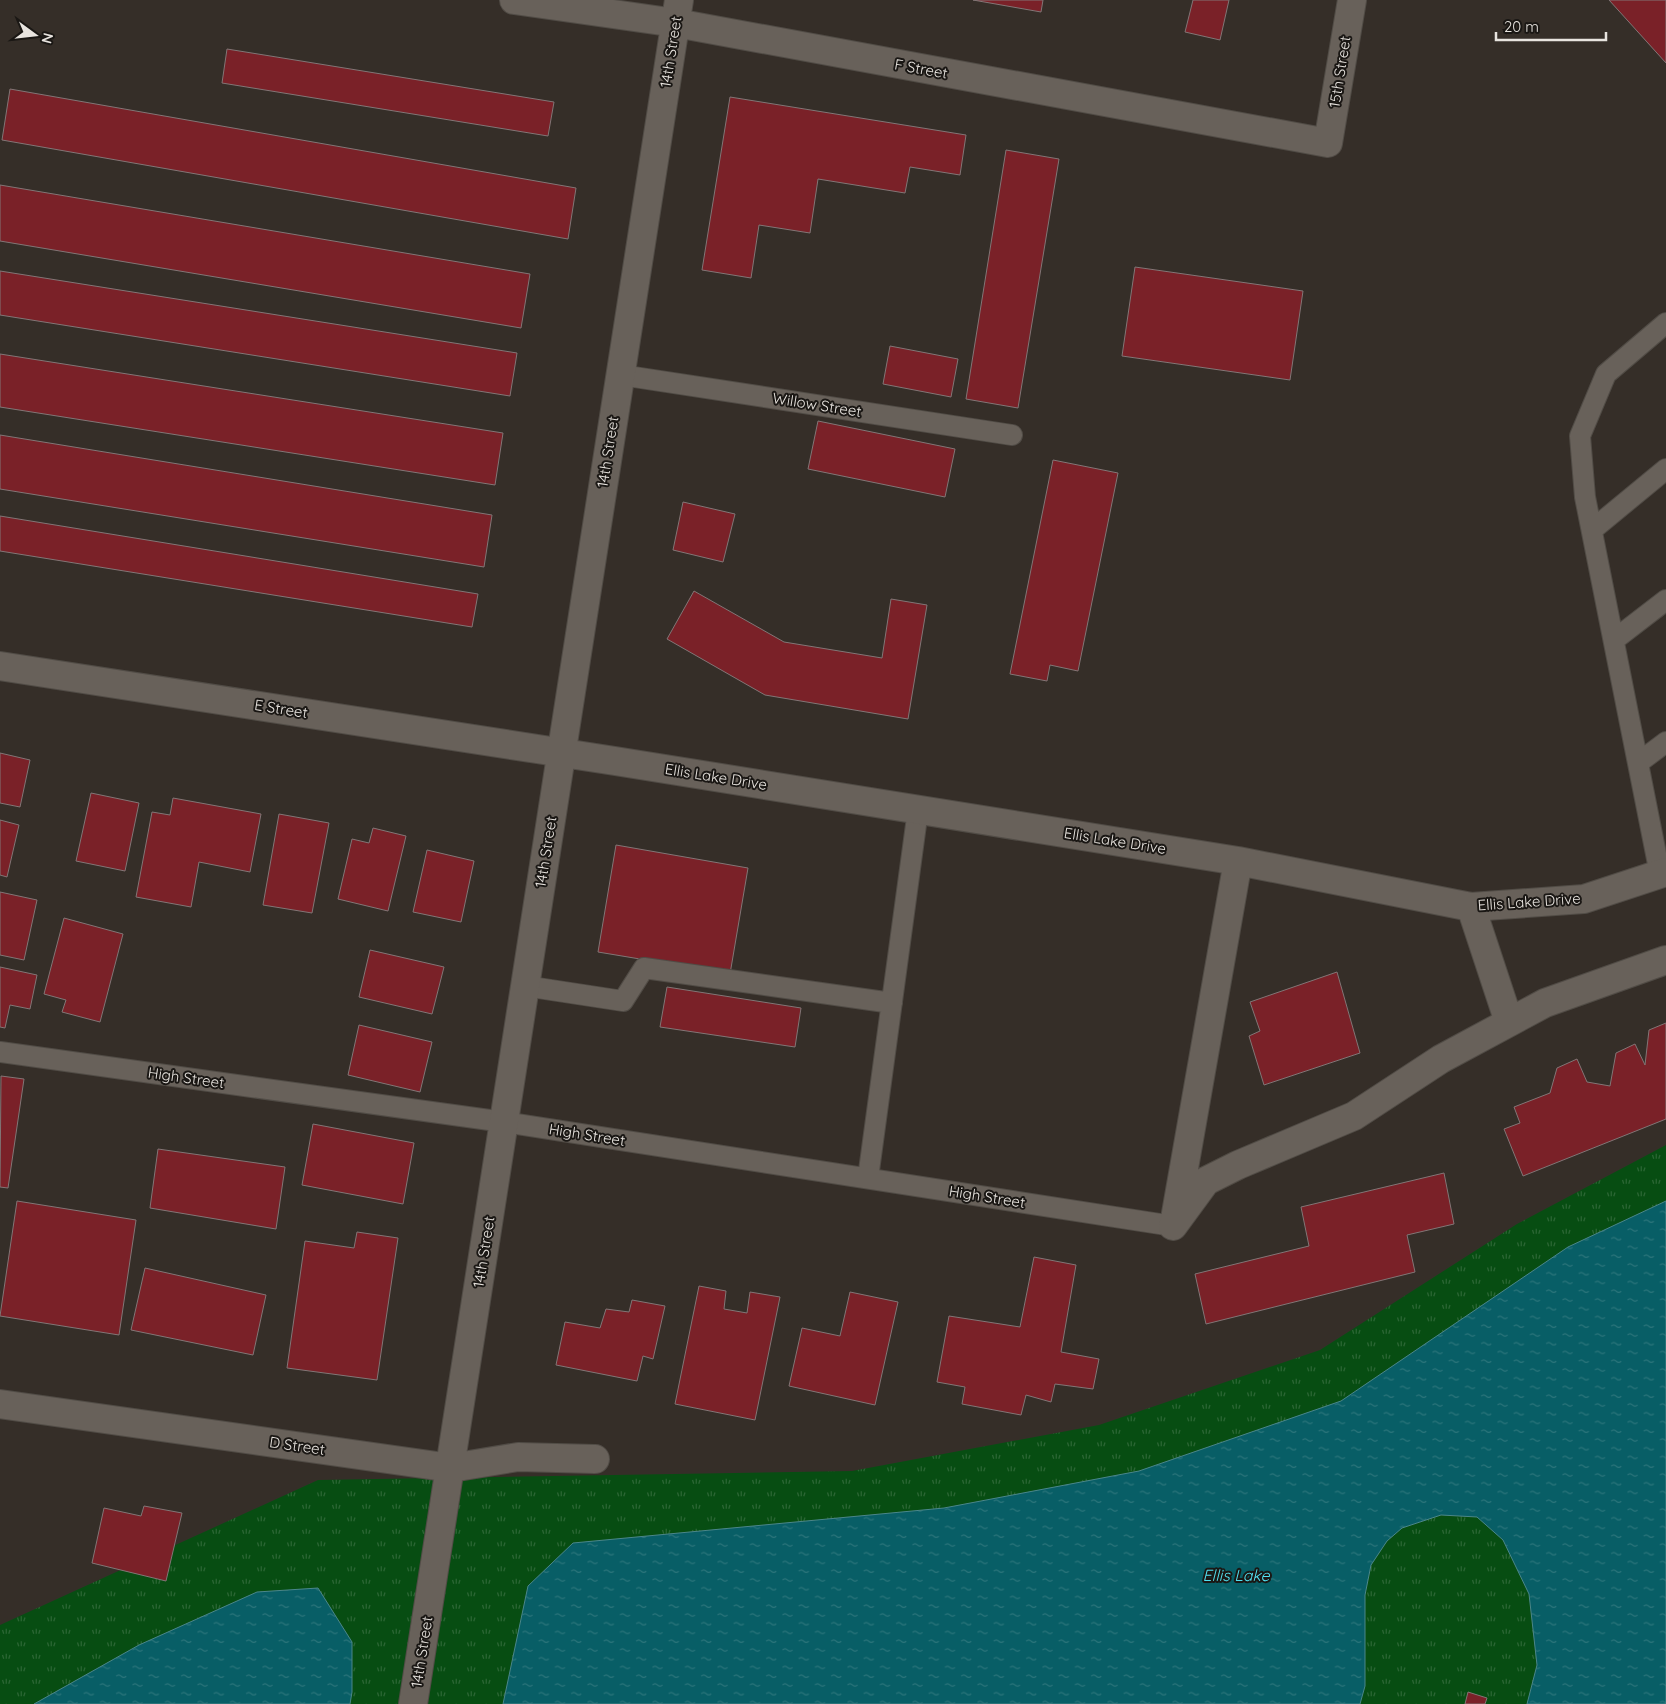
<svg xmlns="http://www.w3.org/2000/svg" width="1666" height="1704" font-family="Quicksand,sans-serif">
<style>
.park{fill:url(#park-tufts)}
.water{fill:url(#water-ripples);stroke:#4b868a}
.building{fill:#7a2128;stroke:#827676}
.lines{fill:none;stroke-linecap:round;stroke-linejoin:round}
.lane-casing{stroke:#514c46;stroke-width:22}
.street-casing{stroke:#514c46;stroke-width:30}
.lane{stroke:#68615a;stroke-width:20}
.street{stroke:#68615a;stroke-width:28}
.labels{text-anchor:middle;stroke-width:4;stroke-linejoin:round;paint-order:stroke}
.street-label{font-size:15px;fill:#e8e4df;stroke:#1a1714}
.water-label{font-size:16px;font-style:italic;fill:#53e1f1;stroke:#1a1714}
</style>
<defs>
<pattern id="park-tufts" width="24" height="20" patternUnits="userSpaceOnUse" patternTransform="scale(1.25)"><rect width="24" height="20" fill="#074d12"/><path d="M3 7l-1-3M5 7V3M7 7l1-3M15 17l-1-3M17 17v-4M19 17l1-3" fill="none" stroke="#2b6634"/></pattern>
<pattern id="water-ripples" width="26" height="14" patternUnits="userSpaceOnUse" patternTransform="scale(1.25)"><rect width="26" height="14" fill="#085e66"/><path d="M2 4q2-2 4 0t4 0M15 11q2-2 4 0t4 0" fill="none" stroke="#2c757b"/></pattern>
</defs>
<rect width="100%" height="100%" fill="#352e28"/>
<path class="park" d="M1666 1145V1704H0V1625L318 1480 852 1471 1099 1425 1320 1350 1517 1224Z"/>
<path class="water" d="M1666 1201V1704H1527L1537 1665 1529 1594 1503 1540 1477 1517 1441 1515 1402 1528 1387 1541 1371 1565 1365 1595V1686L1360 1704H503L528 1586 573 1543 944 1508 1139 1471 1341 1401 1568 1247Z
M318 1588 352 1642V1692L350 1704H34L139 1645 257 1592Z"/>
<path class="building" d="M973 0H1043L1041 12Z
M1193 0H1229L1220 40 1185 32Z
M1609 0H1666V63Z
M227 49 554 102 548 136 222 83Z
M10 89 576 188 568 239 2 140Z
M730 97 966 135 960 175 910 167 905 193 818 179 810 233 759 225 751 278 702 270Z
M1006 150 1059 159 1018 408 966 399Z
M0 185 530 274 521 328 0 241Z
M1135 267 1303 291 1290 380 1122 356Z
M0 271 517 353 510 396 0 315Z
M890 346 958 359 951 397 883 384Z
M0 354 503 433 495 485 0 407Z
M818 421 955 449 945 497 808 469Z
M0 435 492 515 484 567 0 489Z
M1053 460 1118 473 1078 671 1050 665 1047 681 1010 674Z
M683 502 735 514 723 562 673 550Z
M0 516 478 594 472 627 0 551Z
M694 591 784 642 882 658 891 599 927 605 908 719 765 695 667 639Z
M0 753 30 760 20 807 0 803Z
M91 793 139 803 125 871 76 861Z
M173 798 261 814 250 872 199 862 191 907 136 897 152 812 170 815Z
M279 814 329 823 312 913 263 905Z
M0 820 19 825 7 877 0 875Z
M373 828 406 836 388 911 338 899 352 839 369 843Z
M616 845 748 868 730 974 598 952Z
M427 850 474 861 461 922 413 912Z
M0 892 37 900 24 960 0 955Z
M64 918 123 934 100 1022 62 1012 66 1000 44 994Z
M370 950 444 967 432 1014 359 997Z
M0 967 37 975 30 1009 10 1005 5 1028 0 1027Z
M1337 972 1360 1053 1264 1085 1249 1036 1260 1031 1250 1002Z
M667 987 801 1008 795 1047 660 1027Z
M1666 1023V1119L1523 1176 1504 1129 1520 1123 1514 1107 1550 1093 1557 1068 1577 1059 1587 1082 1610 1086 1616 1053 1635 1044 1645 1065 1649 1030Z
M359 1025 432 1042 420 1092 348 1075Z
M1 1076 24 1079 8 1188 0 1187Z
M313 1124 414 1143 403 1204 302 1185Z
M158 1149 285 1167 276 1229 150 1208Z
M1444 1173 1454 1224 1407 1235 1415 1272 1206 1324 1195 1274 1309 1246 1301 1207Z
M17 1201 136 1220 119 1335 0 1316Z
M357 1232 398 1238 377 1380 287 1368 305 1241 354 1248Z
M1034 1257 1076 1265 1061 1352 1099 1359 1093 1389 1055 1384 1051 1402 1026 1395 1021 1415 962 1404 965 1387 937 1382 949 1316 1020 1327Z
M145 1268 266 1295 253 1355 131 1330Z
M699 1286 726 1291 724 1309 747 1313 750 1292 780 1297 755 1420 675 1404Z
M850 1292 898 1302 875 1405 789 1386 802 1328 840 1336Z
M632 1300 665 1306 653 1359 643 1356 637 1381 556 1365 565 1322 600 1328 606 1309 629 1312Z
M144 1506 182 1513 166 1581 92 1563 104 1508 141 1516Z
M1468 1692 1487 1698 1485 1704H1465Z"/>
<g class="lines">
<g class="lane-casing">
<path id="lane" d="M621 375 1012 435
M1592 530 1666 469
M1614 640 1666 600
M1638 763 1666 742
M1660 874 1585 497 1580 436 1606 374 1666 323
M525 986 623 1001 644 968 892 1003
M0 1052 504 1122 1173 1226
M868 1178 918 810"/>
</g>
<g class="street-casing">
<path id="street" d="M514 0 676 23 1328 143 1352 0
M0 666 615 761 1238 861 1471 907 1584 899 1666 872
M1471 907 1509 1022
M1175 1219 1238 861
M1173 1226 1206 1181 1238 1165 1354 1116 1441 1059 1545 1003 1666 960
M0 1404 451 1468 518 1457 595 1459
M413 1704 679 0"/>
</g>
<use href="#lane" class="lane"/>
<use href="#street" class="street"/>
</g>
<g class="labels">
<g class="street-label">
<text transform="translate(671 52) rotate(-81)" y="5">14th Street</text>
<text transform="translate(921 69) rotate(10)" y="5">F Street</text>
<text transform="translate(1340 72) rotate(-81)" y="5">15th Street</text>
<text transform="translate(817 405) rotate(9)" y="5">Willow Street</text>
<text transform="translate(608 452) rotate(-81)" y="5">14th Street</text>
<text transform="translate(281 709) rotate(9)" y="5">E Street</text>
<text transform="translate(716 777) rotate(9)" y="5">Ellis Lake Drive</text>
<text transform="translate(1115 841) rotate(9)" y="5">Ellis Lake Drive</text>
<text transform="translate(546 852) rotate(-81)" y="5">14th Street</text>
<text transform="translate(1529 902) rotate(-4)" y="5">Ellis Lake Drive</text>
<text transform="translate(186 1078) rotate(8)" y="5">High Street</text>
<text transform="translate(587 1135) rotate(9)" y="5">High Street</text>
<text transform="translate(987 1197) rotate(9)" y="5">High Street</text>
<text transform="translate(484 1252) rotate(-81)" y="5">14th Street</text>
<text transform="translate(297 1446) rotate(8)" y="5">D Street</text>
<text transform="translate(422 1652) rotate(-81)" y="5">14th Street</text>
</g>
<g class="water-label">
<text x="1236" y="1581">Ellis Lake</text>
</g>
</g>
<g transform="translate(35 35) rotate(105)" stroke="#1a1714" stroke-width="4" paint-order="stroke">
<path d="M0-4L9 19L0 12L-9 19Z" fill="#e8e4df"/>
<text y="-8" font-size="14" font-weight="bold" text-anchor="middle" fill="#e8e4df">N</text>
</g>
<path d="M1496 32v8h110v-8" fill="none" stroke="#e8e4df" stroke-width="2.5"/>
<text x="1504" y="32" font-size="15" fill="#e8e4df" stroke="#1a1714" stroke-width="4" paint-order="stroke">20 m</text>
</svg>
